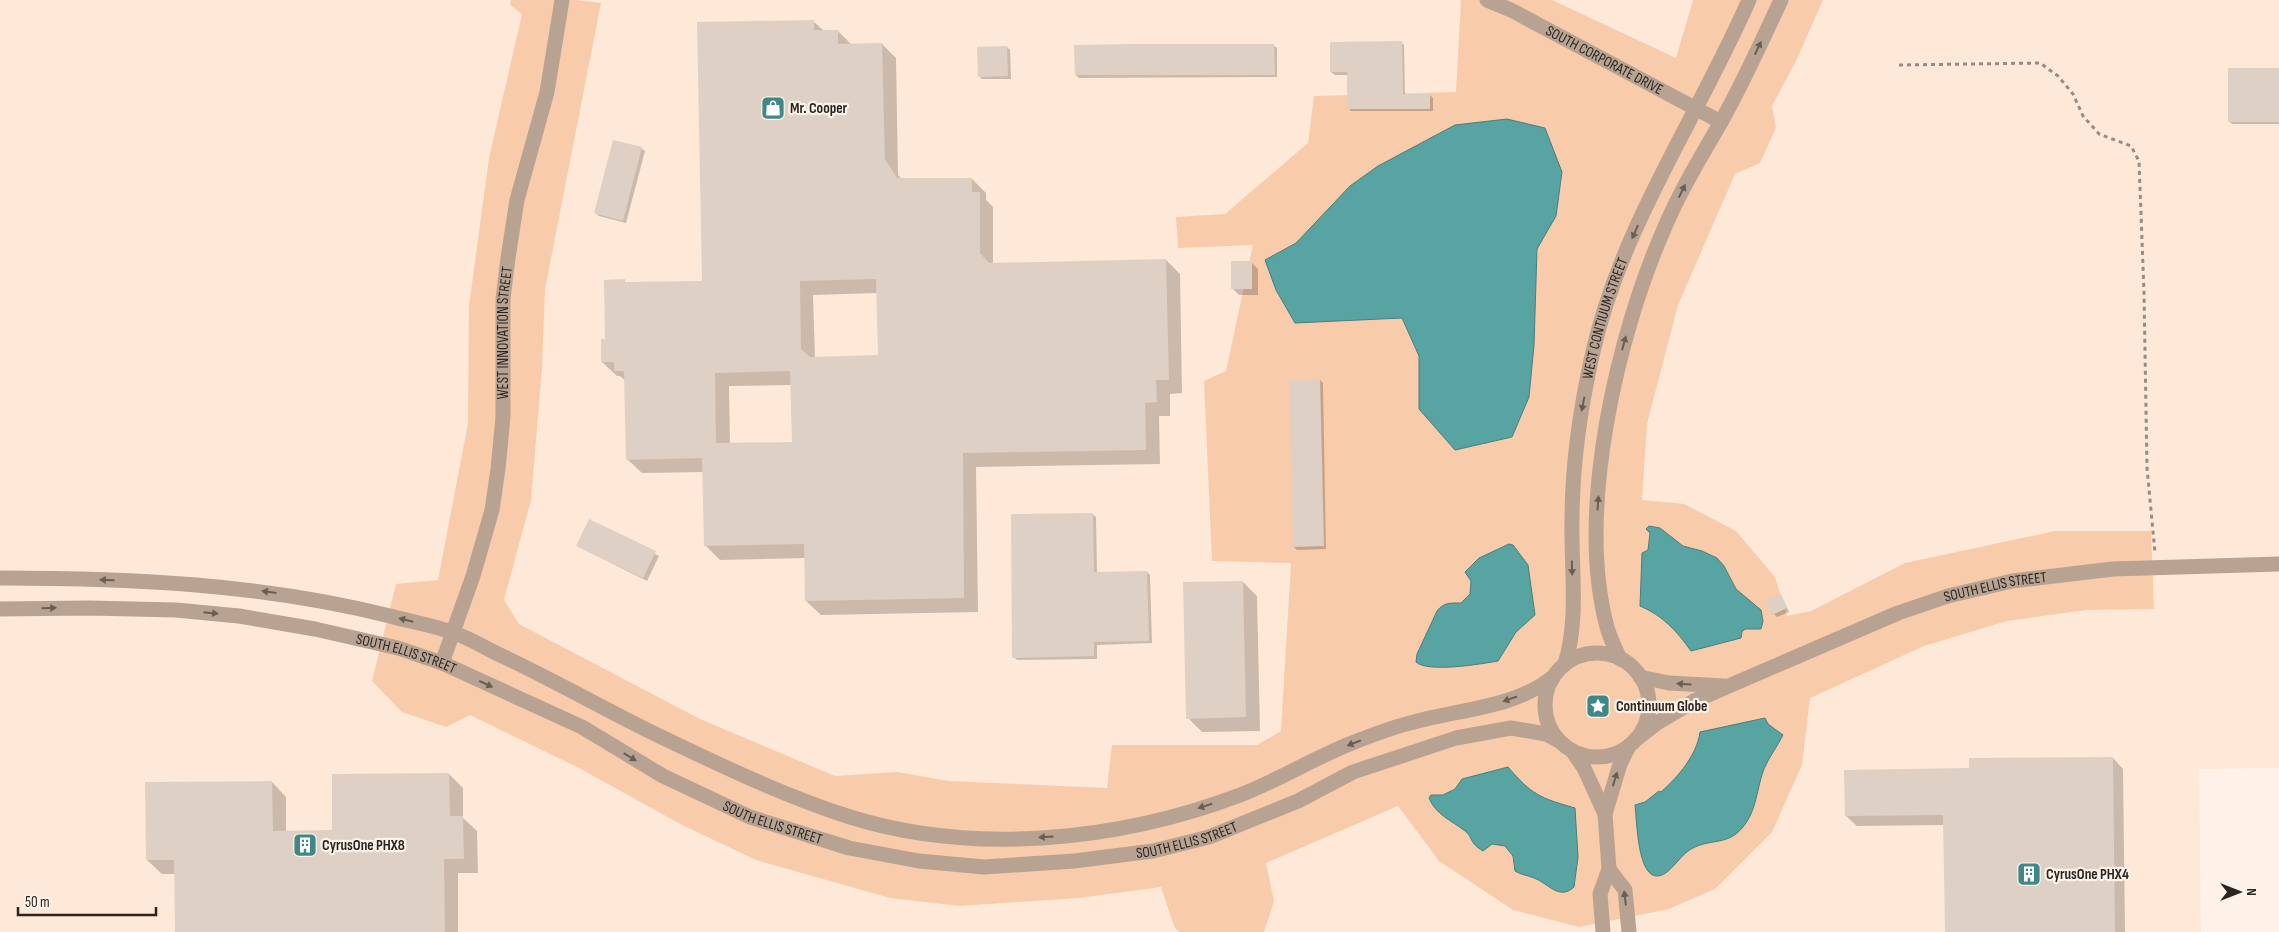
<svg xmlns="http://www.w3.org/2000/svg" width="2279" height="932" font-family="'Sofia Sans Condensed',sans-serif">
<style>
.built{fill:#fee8d7}
.green{fill:#f8ccab}
.water{fill:#58a4a3;stroke:#4a7e7c}
.shadow{fill:#0003;fill-rule:evenodd}
.building{fill:#dfd0c5;fill-rule:evenodd}
.lines{fill:none;stroke-linecap:round;stroke-linejoin:round}
.path{stroke:#958d85;stroke-width:3;stroke-dasharray:4 4;stroke-linecap:butt}
.street{stroke:#b8a392;stroke-width:15}
.oneway{fill:#6a5e53}
.labels{text-anchor:middle;stroke-width:4.5;stroke-linejoin:round;paint-order:stroke}
.street-label{font-size:15px;fill:#2a2520;stroke:#fef2e8}
.poi-label{font-size:15px;font-weight:bold;fill:#2a2520;stroke:#fef2e8;text-anchor:start}
</style>
<rect width="100%" height="100%" fill="#fef2e8"/>
<path class="built" d="M0 0H2279V768L2199 769 2201 932H0Z"/>
<path class="green" d="M511 0H577L601 3 545 289 542 368 531 500 504 600 519 624 700 719 835 776 897 772 949 781 1107 788 1112 745H1257L1281 731 1291 563 1212 561 1204 381 1226 371 1253 245 1178 248 1176 217 1225 214 1308 143 1314 96 1456 92 1461 0H1552L1676 58 1693 0H1823L1796 61 1772 106 1776 128 1760 163 1735 174 1678 305 1647 424 1642 500 1684 504 1736 531 1775 577 1787 616 1811 611 1905 563 2055 531H2151L2154 609 2086 610 2007 621 1924 646 1810 698 1802 765 1772 832 1715 889 1669 909 1579 927 1513 910 1439 861 1398 806 1266 863 1274 901 1264 932H1179L1174 926 1161 887 1079 898 960 906 890 898 756 860 682 825 579 768 470 715 446 727 402 712 372 681 396 584 438 580 468 423 469 306 489 158 522 14 510 5Z"/>
<path class="water" d="M1507 119 1545 128 1562 172 1556 216 1537 249 1534 345 1529 397 1512 437 1455 450 1419 409V356L1402 318 1295 323 1276 290 1265 260 1296 243 1350 186 1378 166 1455 125Z
M1649 526 1660 528 1683 546 1702 551 1717 558 1724 566 1736 589 1761 610 1763 621 1761 629H1745L1742 632 1741 638 1691 651C1677 631 1662 615 1640 606L1642 553 1648 550 1650 533 1646 529Z
M1509 544 1513 545 1528 565 1535 615 1516 632 1498 661C1481 664 1428 673 1416 662L1417 654 1437 611C1444 602 1451 603 1461 603L1470 594 1471 581 1465 572 1479 558Z
M1765 718 1768 724 1783 735C1777 747 1769 757 1764 769 1757 787 1757 807 1746 823 1730 846 1716 838 1695 847 1683 852 1677 864 1667 872 1637 894 1637 819 1635 805L1645 802 1659 791 1661 792C1678 777 1697 755 1700 732Z
M1508 767C1532 795 1540 798 1575 808L1578 857 1574 887C1559 901 1548 883 1534 878 1527 875 1521 875 1515 871L1513 856 1505 846 1492 844 1483 851C1469 843 1473 837 1465 831 1451 820 1436 815 1429 798L1431 795H1443L1455 789 1462 779Z"/>
<path class="shadow" d="M813 21 824 31H838L852 45 882 44 896 58 898 175 902 179H972L986 193V200L993 207V264L1166 260 1180 274 1182 393 1170 394V416H1159L1160 464 976 467 978 612 821 615 806 601 805 558 720 560 705 545 704 472 642 473 627 459 626 381 620 376H617L602 362 624 280 627 284 704 282ZM877 293 879 357 815 358 813 295ZM792 385 793 443 730 444 729 386Z
M1401 42 1404 45 1405 95H1430L1433 98V111H1351L1348 108V75H1335L1331 72Z
M1273 45 1277 48V77L1079 78 1076 75Z
M1007 47 1010 50 1011 79H982L979 76Z
M2279 69V124H2232L2229 121Z
M641 148 645 151 626 223 599 216 596 213Z
M1251 262 1258 269V295H1239L1232 288Z
M1320 380 1323 383 1326 549 1297 550 1294 547Z
M1092 514 1096 517 1097 573 1147 572 1150 575 1152 643 1097 645V659L1017 660 1014 657Z
M589 521 659 556 647 581 577 546Z
M1243 582 1257 596 1260 731 1202 732 1188 718Z
M1781 595 1789 612 1777 617 1774 614Z
M2113 758 2123 769 2125 932H1946L1945 825 1857 826 1846 816Z
M449 774 463 788V818L477 831 478 873H458V932H176L175 874H162L147 860 272 782 286 797V832H334Z"/>
<path class="building" d="M814 20V30H838V44L882 43 885 159 897 178H972V192H980V253L989 263 1166 259 1169 380H1156L1157 402 1145 403 1146 450 963 453 964 598 805 601 804 544 704 546 702 458 626 460 624 371H614V362H601V339H605L604 280 625 279V282L702 281 697 22ZM876 279 878 355 810 357 801 349 800 281ZM790 371 792 442 716 443 715 373Z
M1402 41 1403 94H1430V109H1347V72H1330V42Z
M1128 44H1274L1275 75H1075L1074 45Z
M1007 46 1008 76 978 77 977 47Z
M2228 68H2279V122H2228Z
M613 140 642 147 623 221 594 213Z
M1231 261H1252V289H1231Z
M1320 379 1324 546 1293 547 1289 380Z
M1093 513 1094 572 1147 571 1149 641 1094 642V656L1012 658 1011 514Z
M589 519 656 551 643 578 576 546Z
M1243 581 1246 717 1186 719 1183 582Z
M1781 594 1787 608 1772 615 1766 600Z
M2113 757 2115 932H1945L1943 815 1845 816 1844 770 1969 768V758Z
M449 773 450 816H463L464 859H444L445 932H175L174 860H146L145 782 272 781 273 831 332 830V774Z"/>
<g class="lines">
<path class="path" d="M1899 65 2040 63 2058 76 2073 94 2083 116 2099 134 2131 146 2139 161 2144 293 2147 468 2155 553"/>
<g class="street">
<path id="s1" d="M1487 0 1511 10 1721 122"/>
<path d="M0 578C131 578 262 584 390 616 411 622 434 625 454 633 469 638 484 647 498 654 550 678 600 707 651 732 716 763 779 794 847 816 972 856 1119 841 1240 795 1279 780 1314 758 1352 743 1372 735 1393 727 1414 722 1460 709 1515 708 1553 677"/>
<path id="s2" d="M0 609 89 608 176 610 239 616 315 629 398 648 442 663 582 727 663 776 750 817 849 848 919 861 984 867 1074 861 1153 851 1209 837 1298 801 1353 772 1456 738 1511 728 1546 734 1559 741"/>
<circle cx="1597" cy="705" r="52"/>
<path d="M1620 659C1615 648 1610 638 1607 627 1576 512 1617 336 1664 229 1680 191 1701 157 1721 122 1743 83 1762 41 1781 0"/>
<path id="s3" d="M442 663 473 576 492 510 498 469 503 417V299L508 258 517 200 547 92 562 0"/>
<path id="s4" d="M1565 664C1579 619 1571 569 1572 521 1572 466 1580 410 1592 356 1620 228 1697 119 1749 0"/>
<path d="M1640 677 1669 683 1724 686"/>
<path id="s5" d="M1635 740 1657 723 1694 701 1898 613 1948 596 2012 581 2113 569 2279 564"/>
<path d="M1573 752 1584 768 1605 814"/>
<path d="M1609 869 1625 890 1629 932"/>
<path d="M1603 932 1600 894 1609 869 1605 814 1620 764 1629 746"/>
</g>
</g>
<defs><path id="oneway-solid" d="M-6-.8H1V-3.2L6.5 0L1 3.2V.8H-6Z" transform="scale(1.25)"/></defs>
<g class="oneway">
<use href="#oneway-solid" transform="translate(1758 48) rotate(-65)"/>
<use href="#oneway-solid" transform="translate(1682 191) rotate(-64)"/>
<use href="#oneway-solid" transform="translate(1635 232) rotate(114)"/>
<use href="#oneway-solid" transform="translate(1624 343) rotate(-75)"/>
<use href="#oneway-solid" transform="translate(1583 404) rotate(101)"/>
<use href="#oneway-solid" transform="translate(1598 503) rotate(-86)"/>
<use href="#oneway-solid" transform="translate(1572 568) rotate(89)"/>
<use href="#oneway-solid" transform="translate(107 580) rotate(-179)"/>
<use href="#oneway-solid" transform="translate(269 592) rotate(-172)"/>
<use href="#oneway-solid" transform="translate(49 608) rotate(-1)"/>
<use href="#oneway-solid" transform="translate(211 613) rotate(6)"/>
<use href="#oneway-solid" transform="translate(406 620) rotate(-166)"/>
<use href="#oneway-solid" transform="translate(486 684) rotate(25)"/>
<use href="#oneway-solid" transform="translate(1684 684) rotate(-176)"/>
<use href="#oneway-solid" transform="translate(1510 699) rotate(161)"/>
<use href="#oneway-solid" transform="translate(1354 743) rotate(159)"/>
<use href="#oneway-solid" transform="translate(630 757) rotate(31)"/>
<use href="#oneway-solid" transform="translate(1615 779) rotate(-73)"/>
<use href="#oneway-solid" transform="translate(1205 806) rotate(162)"/>
<use href="#oneway-solid" transform="translate(1046 837) rotate(177)"/>
<use href="#oneway-solid" transform="translate(1625 898) rotate(-97)"/>
</g>
<defs>
<g id="shop-square" transform="scale(1.25)"><rect x="-9" y="-9" width="18" height="18" rx="4" fill="#408887" stroke="#fef2e8"/><path d="M-5-2.5h2.3a2.7 3.5 0 0 1 5.4 0H5L5.5 6h-11ZM-1.5-2.5h3a1.5 2.3 0 0 0-3 0Z" fill="#fff"/></g>
<g id="sight-square" transform="scale(1.25)"><rect x="-9" y="-9" width="18" height="18" rx="4" fill="#408887" stroke="#fef2e8"/><path d="M0-6L1.8-2.2L6-1.7L2.9 1.2L3.7 5.4L0 3.3L-3.7 5.4L-2.9 1.2L-6-1.7L-1.8-2.2Z" fill="#fff"/></g>
<g id="building-square" transform="scale(1.25)"><rect x="-9" y="-9" width="18" height="18" rx="4" fill="#408887" stroke="#fef2e8"/><path d="M-4-6H4V6H1V3H-1V6H-4ZM-2.5-4.3h1.7v1.8h-1.7ZM.8-4.3h1.7v1.8H.8ZM-2.5-1h1.7V.8h-1.7ZM.8-1h1.7V.8H.8Z" fill="#fff"/></g>
</defs>
<g fill-rule="evenodd">
<use href="#shop-square" x="773" y="108"/>
<use href="#sight-square" x="1598" y="706"/>
<use href="#building-square" x="305" y="845"/>
<use href="#building-square" x="2029" y="874"/>
</g>
<g class="labels">
<g class="street-label">
<text dy="5" stroke="none"><textPath href="#s1" startOffset="132">SOUTH CORPORATE DRIVE</textPath></text>
<text dy="5" stroke="none"><textPath href="#s4" startOffset="350">WEST CONTIUUM STREET</textPath></text>
<text dy="5" stroke="none"><textPath href="#s3" startOffset="339">WEST INNOVATION STREET</textPath></text>
<text dy="5" stroke="none"><textPath href="#s5" startOffset="394">SOUTH ELLIS STREET</textPath></text>
<text dy="5" stroke="none"><textPath href="#s2" startOffset="411">SOUTH ELLIS STREET</textPath></text>
<text dy="5" stroke="none"><textPath href="#s2" startOffset="816">SOUTH ELLIS STREET</textPath></text>
<text dy="5" stroke="none"><textPath href="#s2" startOffset="1238">SOUTH ELLIS STREET</textPath></text>
</g>
<g class="poi-label">
<text x="790" y="113">Mr. Cooper</text>
<text x="1616" y="711">Continuum Globe</text>
<text x="322" y="850">CyrusOne PHX8</text>
<text x="2046" y="879">CyrusOne PHX4</text>
</g>
</g>
<g transform="translate(2239 892) rotate(90)" stroke="#fef2e8" stroke-width="4" paint-order="stroke">
<path d="M0-4L9 19L0 12L-9 19Z" fill="#2a2520"/>
<text y="-8" font-size="14" font-weight="bold" text-anchor="middle" fill="#2a2520">N</text>
</g>
<path d="M18 907v8h138v-8" fill="none" stroke="#2a2520" stroke-width="2.5"/>
<text x="25" y="907" font-size="15" fill="#2a2520" stroke="#fef2e8" stroke-width="4" paint-order="stroke">50 m</text>
</svg>
